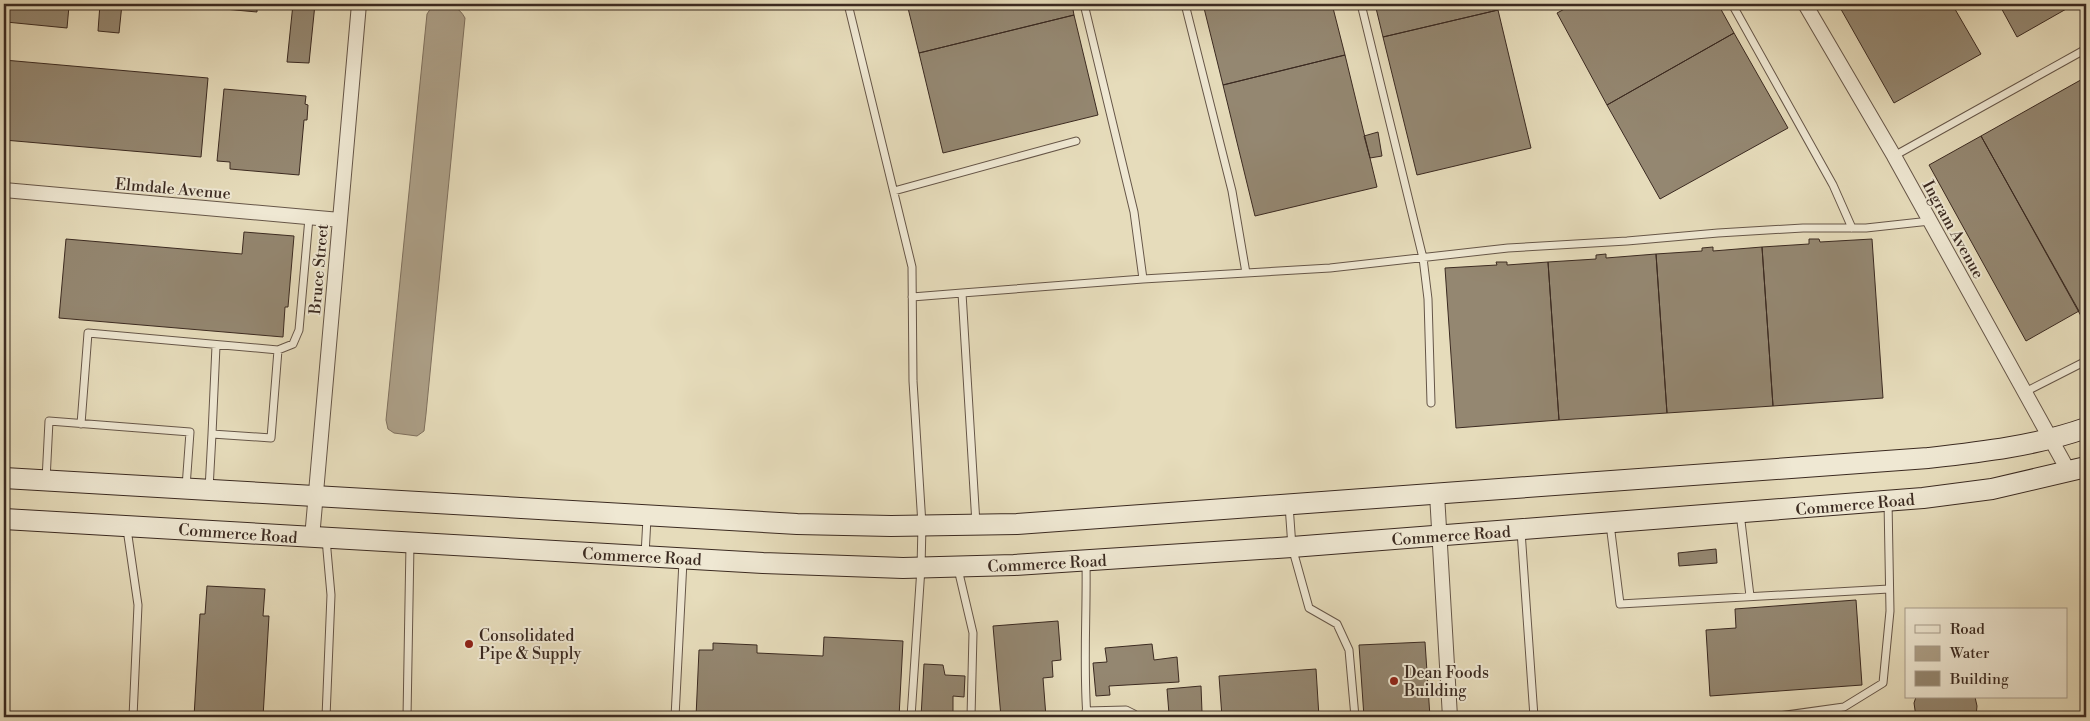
<svg xmlns="http://www.w3.org/2000/svg" width="2090" height="721" font-family="'Libre Bodoni',serif">
<style>
.water{fill:#ac9f87;stroke:#7f705e}
.building{fill:#948771;stroke:#3b2a21}
.lines{fill:none;stroke-linecap:round;stroke-linejoin:round}
.lane-casing{stroke:#665648;stroke-width:9}
.street-casing{stroke:#665648;stroke-width:16}
.secondary-casing{stroke:#3b2a21;stroke-width:22}
.lane{stroke:#efe8d3;stroke-width:7}
.street{stroke:#efe8d3;stroke-width:14}
.secondary{stroke:#efe8d3;stroke-width:20}
.poi-dot{fill:#8f2418;stroke:#efe8d3;stroke-width:2}
.labels{text-anchor:middle;stroke-width:4;stroke-linejoin:round;paint-order:stroke}
.street-label{font-size:16px;fill:#3b2a21;stroke:#efe8d3}
.poi-label{font-size:16px;fill:#3b2a21;stroke:#efe8d3;text-anchor:start}
</style>
<rect width="100%" height="100%" fill="#e6dcbb"/>
<filter id="stains"><feTurbulence type="fractalNoise" baseFrequency=".004" numOctaves="4"/><feColorMatrix values="0 0 0 0 .2 0 0 0 0 .09 0 0 0 0 .02 0 0 0 .5 -.17"/></filter>
<radialGradient id="worn" r=".72"><stop offset=".6" stop-color="#630" stop-opacity="0"/><stop offset="1" stop-color="#630" stop-opacity=".3"/></radialGradient>
<path class="water" d="M440 5C452 5 459 7 465 18L426 414 424 431 417 436 394 433 388 429 386 420 427 14 431 8Z"/>
<path class="building" d="M7 4 69 6 67 28 6 22Z
M100 4H122L119 33 98 31Z
M170 4H257V12Z
M293 4H315L309 63 287 62Z
M907 4H1072L1074 15 919 53Z
M1203 4H1332L1345 55 1223 85Z
M1375 4H1497L1498 10 1383 37Z
M1574 4H1718L1734 33 1607 105 1557 13Z
M1838 4H1952L1981 54 1894 103Z
M1999 4H2075L2017 37Z
M1498 10 1531 148 1417 175 1383 37Z
M1074 15 1098 115 943 153 919 53Z
M1734 33 1788 128 1660 199 1607 105Z
M1345 55 1377 187 1255 216 1223 85Z
M4 60 208 78 201 157 4 140Z
M2086 77V325L1981 136Z
M224 89 306 96 305 104 308 105 307 120H304L299 175 230 169V162L217 161Z
M1378 132 1382 156 1370 158 1364 136Z
M1981 136 2079 311 2026 341 1929 165Z
M244 232 294 236 288 307H285L283 337 59 318 66 239 242 254Z
M1809 239H1819L1820 242 1872 239 1883 398 1773 406 1762 247 1809 244Z
M1713 247V251L1762 247 1773 406 1667 413 1656 254 1702 251V248Z
M1606 254V258L1656 254 1667 413 1559 420 1548 262 1596 259V255Z
M1496 262H1507V265L1548 262 1559 420 1456 428 1445 268 1497 265Z
M1716 549 1717 563 1679 566 1678 553Z
M207 586 265 589 263 616H269L263 717H194L200 614H205Z
M1856 600 1862 685 1710 696 1706 630 1736 628 1735 609Z
M1058 621 1061 660 1052 661 1053 677 1043 678 1046 717H1001L993 626Z
M824 637 903 641 899 717H696L699 650H713V643L757 645V653L823 656Z
M1425 642 1430 717H1364L1359 645Z
M1152 644 1154 660 1177 657 1179 682 1109 686 1110 695 1096 696 1093 663 1107 662 1105 648Z
M924 664 943 665 945 675 965 676 964 697 953 696V717H921Z
M1316 669 1319 717H1222L1219 676Z
M1201 686 1202 712 1169 714 1167 689Z
M1916 697H1975L1977 706 1976 717H1916L1914 703Z"/>
<g class="lines">
<g class="lane-casing">
<path id="lane" d="M848 4 912 267 913 381 922 525 921 568 911 717
M1185 4 1232 191 1246 273
M1361 4 1423 258 1428 299 1431 403
M1732 4 1833 185 1852 228
M1894 156 2086 49
M894 191 1076 141
M1143 279 1330 268 1508 248 1627 241 1718 233 1803 228H1866L1930 221
M912 297 962 293
M2025 392 2086 361
M81 424 88 333 278 350 293 344 299 330 309 218
M212 434 216 346
M46 480 49 421 190 432 186 487
M209 489 212 434 271 438 278 350
M1289 505 1292 547 1309 608 1337 624 1349 650 1355 717
M1740 513 1750 596
M976 524 962 293 1143 279 1134 212 1084 4
M1610 524 1620 604 1889 589
M127 529 138 605 133 717
M1521 531 1534 717
M326 539 331 595 326 717
M645 555 647 518
M1086 561C1087 613 1083 665 1087 717
M958 569 973 633 971 717
M1086 711 1126 710 1134 714 1135 717
M407 717 410 544
M675 717 683 561
M1772 717 1844 707 1883 683 1890 611 1888 501"/>
</g>
<g class="street-casing">
<path id="street" d="M1805 4 1894 156 2069 472
M4 190 340 220
M1437 494 1450 717
M312 538 359 4"/>
</g>
<g class="secondary-casing">
<path id="secondary" d="M4 478 797 524 891 526 1017 524 1928 458C1981 452 2035 446 2086 428
M4 519 763 563 903 568 1014 565 1292 547 1923 498 1992 489 2086 467"/>
</g>
<use href="#lane" class="lane"/>
<use href="#street" class="street"/>
<use href="#secondary" class="secondary"/>
</g>
<g class="poi-dot">
<circle cx="469" cy="644" r="5"/>
<circle cx="1394" cy="681" r="5"/>
</g>
<g class="labels">
<g class="street-label">
<text transform="translate(173 188) rotate(5)" y="6">Elmdale Avenue</text>
<text transform="translate(1954 229) rotate(61)" y="6">Ingram Avenue</text>
<text transform="translate(318 269) rotate(-85)" y="6">Bruce Street</text>
<text transform="translate(1855 504) rotate(-5)" y="6">Commerce Road</text>
<text transform="translate(238 533) rotate(4)" y="6">Commerce Road</text>
<text transform="translate(1451 535) rotate(-4)" y="6">Commerce Road</text>
<text transform="translate(642 556) rotate(3)" y="6">Commerce Road</text>
<text transform="translate(1047 563) rotate(-3)" y="6">Commerce Road</text>
</g>
<g class="poi-label">
<text x="479" y="641">Consolidated<tspan x="479" dy="18">Pipe &amp; Supply</tspan></text>
<text x="1404" y="678">Dean Foods<tspan x="1404" dy="18">Building</tspan></text>
</g>
</g>
<rect width="2090" height="721" fill="none" stroke="#e6dcbb" stroke-width="20"/>
<rect x="5" y="5" width="2080" height="711" fill="none" stroke="#3b2a21" stroke-width="2.5"/>
<rect x="10" y="10" width="2070" height="701" fill="none" stroke="#3b2a21"/>
<rect x="1905" y="608" width="162" height="90" fill="#efe8d3" stroke="#a79c8c"/>
<rect x="1915" y="625" width="25" height="8" fill="#efe8d3" stroke="#a79c8c"/>
<text x="1950" y="634" font-size="15" fill="#3b2a21">Road</text>
<rect x="1915" y="646" width="25" height="15" fill="#ac9f87" stroke="#a79c8c"/>
<text x="1950" y="658" font-size="15" fill="#3b2a21">Water</text>
<rect x="1915" y="671" width="25" height="15" fill="#948771" stroke="#a79c8c"/>
<text x="1950" y="684" font-size="15" fill="#3b2a21">Building</text>
<rect width="100%" height="100%" filter="url(#stains)"/>
<rect width="100%" height="100%" fill="url(#worn)"/>
</svg>
